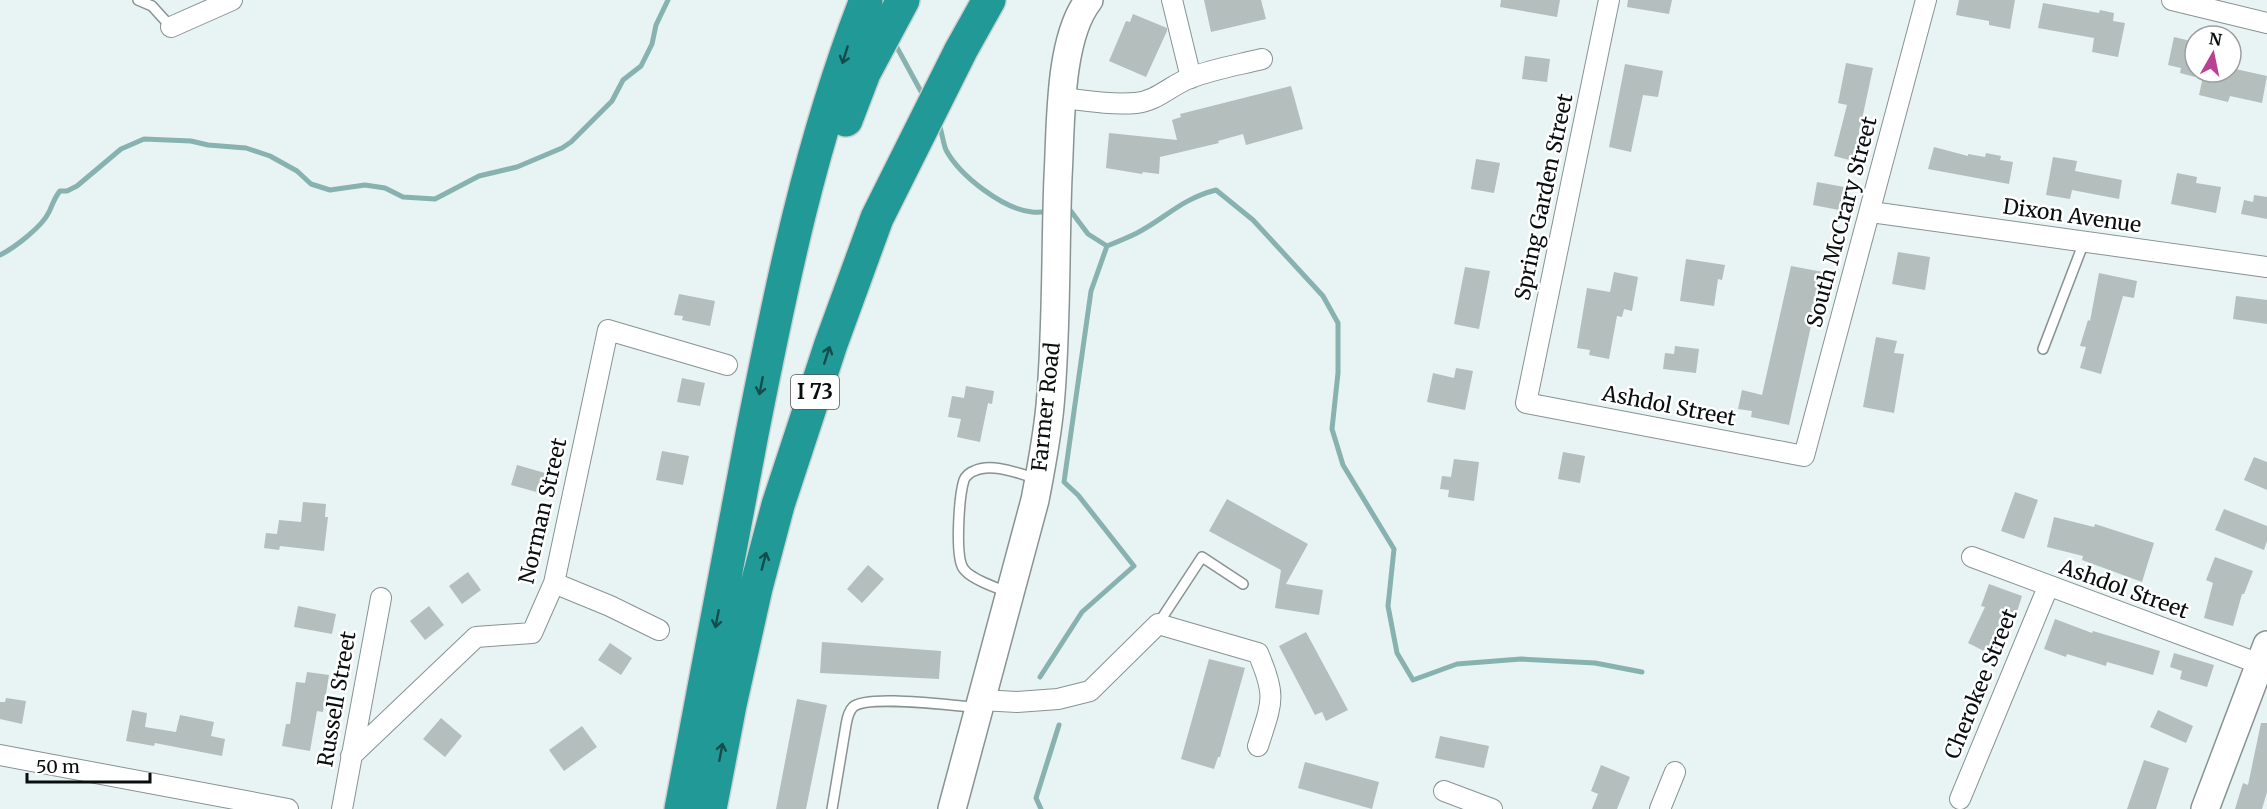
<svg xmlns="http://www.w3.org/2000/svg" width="2267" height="809" font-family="Merriweather,serif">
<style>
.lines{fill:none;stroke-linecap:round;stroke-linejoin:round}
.stream{stroke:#88b2b0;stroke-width:5}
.building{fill:#b3bebd}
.lane-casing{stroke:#889392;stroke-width:12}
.street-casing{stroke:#889392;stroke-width:22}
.secondary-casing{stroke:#889392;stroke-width:30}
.highway-casing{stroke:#cecfcf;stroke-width:36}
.lane{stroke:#fff;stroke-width:9}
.street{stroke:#fff;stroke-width:20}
.secondary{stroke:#fff;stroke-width:27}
.highway{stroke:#219a97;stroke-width:33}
.oneway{stroke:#144d4c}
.labels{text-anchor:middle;stroke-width:5;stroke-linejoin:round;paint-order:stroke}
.shield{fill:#fff;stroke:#545656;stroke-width:1.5}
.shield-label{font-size:20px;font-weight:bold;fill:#0a0e0e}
.street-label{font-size:21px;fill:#0a0e0e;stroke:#fff}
</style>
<rect width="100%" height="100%" fill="#e8f3f3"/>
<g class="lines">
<path class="stream" d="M894 42 924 97
M939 124C942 132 943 143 946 150 960 176 1003 209 1032 212 1038 213 1045 212 1051 211
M1066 210H1070L1088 234 1107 246C1117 242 1127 238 1137 233 1166 218 1181 199 1216 190L1253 220 1323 296 1338 323V373L1332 429 1343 465 1394 549 1388 606 1397 653 1413 680 1457 664 1521 659 1595 663 1642 672
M0 255C14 248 42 227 49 212 53 204 54 198 60 191H67L77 186 121 149 144 139 191 141 208 145 246 148 270 156 297 171 311 184 330 190 365 185 385 188 403 197 435 199 479 176 517 167 562 148 571 142 612 101 623 80 641 66 652 44 656 25 668 0
M1040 677 1082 612 1134 566 1078 495 1064 482 1091 291 1107 246
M1041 809 1036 798 1059 725"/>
</g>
<path class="building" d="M1204 0H1261L1266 19 1211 32Z
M1501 0H1560L1557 17 1500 7Z
M1628 0H1672L1669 14 1627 7Z
M1959 0H2015L2010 29 1989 25V21L1956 15Z
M2043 3 2099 13 2100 10 2114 13 2113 21 2125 23 2118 57 2092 52 2094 38 2038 28Z
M1133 14 1167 28V31L1146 77 1109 61 1126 21 1130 22Z
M2174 37 2195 42V77L2180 73 2181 68 2168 65Z
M1525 56 1550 59 1547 82 1522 79Z
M1846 63 1873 68 1853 161 1834 156 1847 105 1838 103Z
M1625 64 1663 71 1658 97 1643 95 1631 152 1609 147Z
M2231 68 2267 76 2262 103 2230 96 2228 102 2199 95 2204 72H2231Z
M1291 86 1303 129 1246 145 1243 134 1218 141 1219 143 1160 157 1159 174 1143 172 1142 174 1106 168 1109 133 1177 140 1172 120 1181 117 1180 114Z
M1934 147 1968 156V154L1985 157 1986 153 2001 156 2000 160 2013 162 2009 184 1928 169Z
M2053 157 2077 161 2075 171 2122 180 2119 199 2072 190 2070 199 2046 195Z
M1476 159 1500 163 1494 193 1471 189Z
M2177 173 2197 177 2196 183 2221 187 2216 213 2171 204Z
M1817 182 1844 187 1839 210 1813 205Z
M2254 195 2267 197V219L2241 214 2244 200 2253 202Z
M1898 252 1930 257 1925 290 1892 284Z
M1686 259 1725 265 1722 280 1718 279 1714 306 1680 301Z
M1791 266 1823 272 1789 425 1751 417 1752 411 1738 409 1742 390 1762 395Z
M1465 267 1490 271 1479 329 1454 324Z
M1614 272 1638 277 1632 311 1624 309 1622 317 1617 316 1609 359 1589 355 1590 350 1577 348 1587 288 1610 292Z
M2099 273 2137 281 2134 298 2123 296 2101 374 2080 368 2086 347 2080 346 2088 320 2090 321Z
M679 294 715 301 710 326 682 320 683 316 674 315Z
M2236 296 2267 300V324L2233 319Z
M1876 337 1897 341 1894 353 1904 354 1894 413 1863 407Z
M1675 346 1699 349 1696 373 1663 369 1665 353 1674 354Z
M1456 368 1473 371 1465 410 1427 402 1433 373 1454 378Z
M682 378 705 383 700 406 677 402Z
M966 386 994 391 992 404 988 403 980 442 957 437 961 419 948 417 952 396 964 398Z
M662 451 689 456 683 485 656 480Z
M1563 452 1585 456 1580 483 1558 479Z
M2254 457 2267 462V490L2244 480Z
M1454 459 1479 462 1474 501 1448 497 1449 490 1440 489 1442 476 1451 477Z
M517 465 545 473 540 493 511 485Z
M2015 492 2038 500 2024 539 2001 531Z
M1227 499 1308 544 1286 584 1323 590 1319 615 1275 608 1281 570 1209 531Z
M303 502 326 504 325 517H328L324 551 280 546 279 550 264 548 266 533 277 534 279 520 301 522Z
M2224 509 2267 526V541L2264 550 2215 530Z
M2054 517 2094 527 2095 524 2154 543 2142 582 2082 560 2083 556 2047 547Z
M2215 557 2253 571 2244 594H2242L2233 626 2204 618 2213 583 2206 580Z
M868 565 884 579 862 603 847 589Z
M468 572 481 590 462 604 449 586Z
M1989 584 2022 596 2015 618 2012 617 1994 656 1968 643 1985 607 1981 606Z
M298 606 336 614 332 634 294 627Z
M429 606 444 625 425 640 410 621Z
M2055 619 2092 633 2093 631 2160 651 2153 675 2107 662 2106 666 2067 654 2066 657 2044 649Z
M1306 632 1348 710 1326 721 1322 712 1315 715 1279 646Z
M822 642 941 651 939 679 820 673Z
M610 643 632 658 621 675 598 660Z
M2174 653 2214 665 2207 687 2180 679 2182 671 2170 667Z
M1209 659 1245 668 1220 757H1218L1214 769 1181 759Z
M307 672 329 675 323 712 317 711 310 751 282 746 286 724H290L296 682 305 683Z
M6 698 26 701 22 724 0 719V702H5Z
M797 699 827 705 806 809H776Z
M132 710 147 713 145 727 176 732 180 715 214 722 211 736 225 739 222 756 155 743 154 746 126 741Z
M2158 710 2193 726 2186 743 2150 727Z
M441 718 462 736 445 757 423 739Z
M2261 723H2267V792L2262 809H2235L2243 783 2248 785Z
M582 726 597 747 564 771 549 750Z
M1440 736 1489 746 1484 768 1435 758Z
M2144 760 2169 768 2156 809H2127Z
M1305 762 1379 782 1372 809 1298 788Z
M1601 765 1630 777 1617 809H1592L1598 794 1591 791Z"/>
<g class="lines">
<g class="lane-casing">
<path id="lane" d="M138 0 152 6 171 27
M2043 349 2084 242
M1008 592C996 588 969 578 963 568 955 555 959 496 964 480 965 477 970 472 974 471 992 462 1020 474 1038 479
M1158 624 1202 557 1243 584
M832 809 846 725C847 719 848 712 853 707 867 694 953 706 975 707"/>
</g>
<g class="street-casing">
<path id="street" d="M1172 0 1191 78
M1609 0 1526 403 1804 456 1926 0
M2172 0 2267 23
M171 27 232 0
M1063 98C1087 101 1112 105 1136 103 1157 101 1171 85 1190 78 1213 69 1238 65 1262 59
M1871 212 2267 267
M1972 557 2260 664
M554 583 610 606 659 630
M981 700 1017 702 1058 699 1090 691 1158 624 1258 653C1277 697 1272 702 1258 746
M0 755 288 809
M351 756 476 637 532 633 554 583 608 330 727 365
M1444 791 1492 809
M1960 799 2048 587
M342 809 381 598
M1660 809 1675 772"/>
</g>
<g class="secondary-casing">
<path id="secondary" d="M952 809 1035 500C1041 469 1047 438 1050 406 1057 330 1055 253 1058 177 1061 128 1058 39 1089 0
M2205 809 2267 645"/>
</g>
<g class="highway-casing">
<path id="highway" d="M846 120 864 73 903 0
M681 809C705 684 728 559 752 434 781 287 811 140 866 0
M710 809 730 705 756 588 778 505 831 344 877 218 961 50 989 0"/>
</g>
<use href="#lane" class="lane"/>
<use href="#street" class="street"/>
<use href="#secondary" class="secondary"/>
<use href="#highway" class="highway"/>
</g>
<defs><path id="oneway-shaft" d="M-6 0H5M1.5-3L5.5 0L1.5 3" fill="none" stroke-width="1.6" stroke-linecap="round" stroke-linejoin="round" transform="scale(1.5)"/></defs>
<g class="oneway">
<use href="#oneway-shaft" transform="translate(845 55) rotate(107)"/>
<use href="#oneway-shaft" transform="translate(827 355) rotate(-72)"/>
<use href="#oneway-shaft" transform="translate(761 386) rotate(101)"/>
<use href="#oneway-shaft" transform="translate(764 561) rotate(-75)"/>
<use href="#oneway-shaft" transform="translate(717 619) rotate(101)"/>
<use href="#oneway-shaft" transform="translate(721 752) rotate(-79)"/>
</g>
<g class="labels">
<rect class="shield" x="791" y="375" width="48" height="34" rx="4.5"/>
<g class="shield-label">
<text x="815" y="399">I 73</text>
</g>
<g class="street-label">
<text transform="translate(1544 197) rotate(-78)" y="7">Spring Garden Street</text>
<text transform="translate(2072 216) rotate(8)" y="7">Dixon Avenue</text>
<text transform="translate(1842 222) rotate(-75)" y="7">South McCrary Street</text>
<text transform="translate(1669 406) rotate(11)" y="7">Ashdol Street</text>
<text transform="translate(1046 407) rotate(-84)" y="7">Farmer Road</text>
<text transform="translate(543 511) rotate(-77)" y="7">Norman Street</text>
<text transform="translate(2124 589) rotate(20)" y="7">Ashdol Street</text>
<text transform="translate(1981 684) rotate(-68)" y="7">Cherokee Street</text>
<text transform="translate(337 699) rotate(-80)" y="7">Russell Street</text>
</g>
</g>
<g transform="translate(2213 54) rotate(9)"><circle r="28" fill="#ffffff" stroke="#9d9f9f" stroke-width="1.5"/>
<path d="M0-4.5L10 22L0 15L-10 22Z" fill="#b94093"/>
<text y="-9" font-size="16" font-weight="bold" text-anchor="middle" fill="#0a0e0e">N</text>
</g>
<path d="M27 773v9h123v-9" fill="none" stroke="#0a0e0e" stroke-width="3"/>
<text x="36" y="773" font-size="18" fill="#0a0e0e" stroke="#ffffff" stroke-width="4.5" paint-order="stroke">50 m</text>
</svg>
